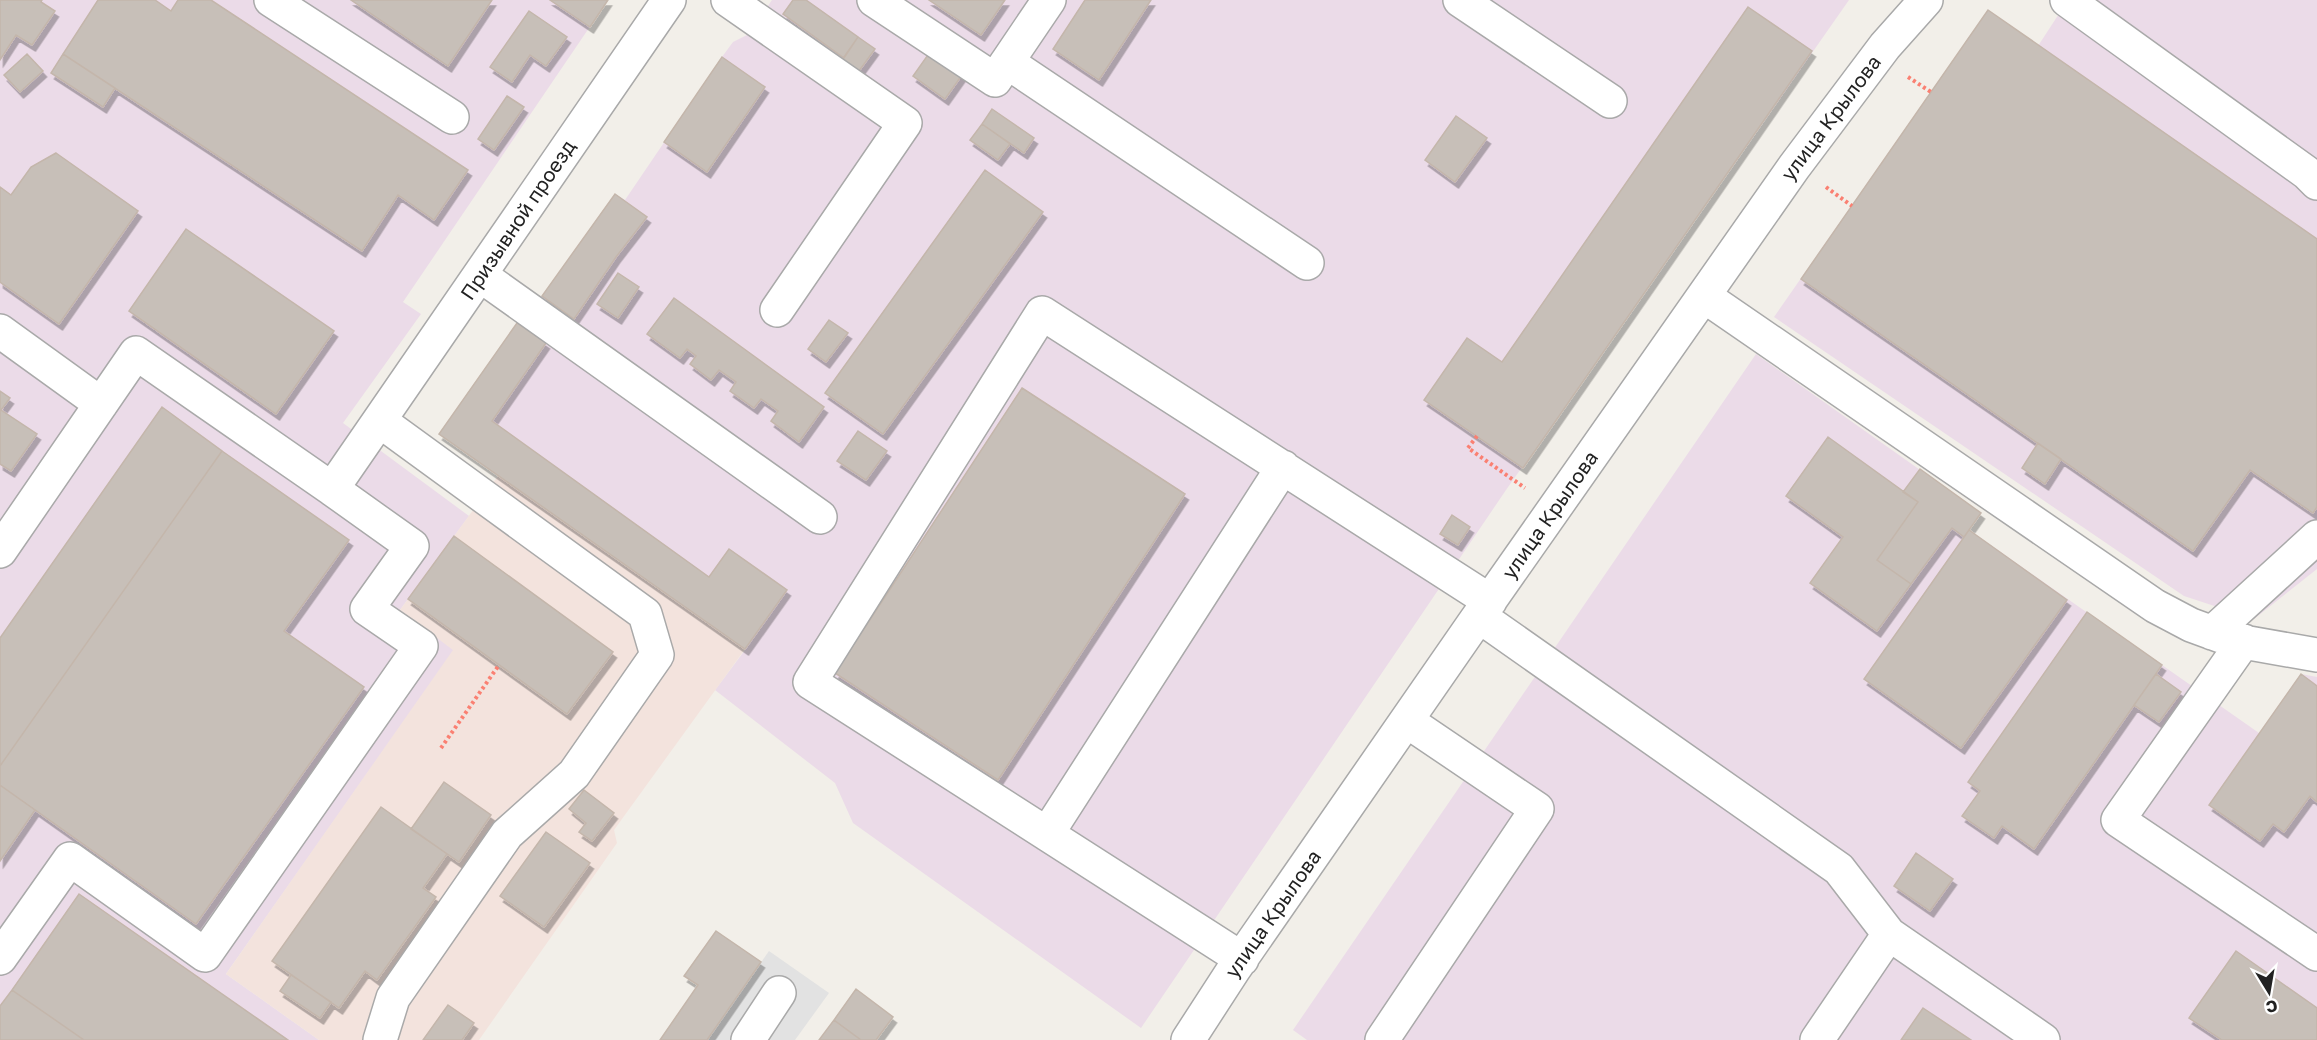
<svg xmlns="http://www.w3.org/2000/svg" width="2317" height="1040" font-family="'Golos Text',sans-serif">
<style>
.industrial{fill:#ebdbe8}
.military{fill:#f3e3dd}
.parking{fill:#e2e2e2}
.building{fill:#c7bfb8;stroke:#c4b6ab;stroke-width:1.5;filter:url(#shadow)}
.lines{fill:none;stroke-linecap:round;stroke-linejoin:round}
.minor-casing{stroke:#a9a9a9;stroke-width:36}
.path{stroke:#fa8072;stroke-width:4;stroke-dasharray:3 3;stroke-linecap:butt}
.minor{stroke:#fff;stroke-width:33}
.labels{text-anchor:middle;stroke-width:5;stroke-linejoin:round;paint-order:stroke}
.street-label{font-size:20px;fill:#222;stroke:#fff}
</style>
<defs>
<filter id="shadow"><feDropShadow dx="3.5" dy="6" stdDeviation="0" flood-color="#0004"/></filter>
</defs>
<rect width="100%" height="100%" fill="#f2efe9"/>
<path class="industrial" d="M0 0H608L403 302 421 314 343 423 469 516 400 610 454 650 226 974 319 1040H0Z
M772 0H1849L1506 490 1141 1028 853 823 835 783 715 690 745 650 439 434 517 323 542 296 615 194 625 200 722 57 733 42 749 34Z
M2068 0H2317V569L2254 619 2184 596 1774 317 1988 10 2038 46Z
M1756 354 1981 513 1969 530 2259 733 2301 674 2317 677V1040H1307L1293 1030Z"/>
<path class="military" d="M498 476 745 649 614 830 617 843 479 1040H319L226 974 453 650 400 610Z"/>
<path class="parking" d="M769 951 829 993 795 1040H707Z"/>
<path class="building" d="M0 0H42L41 2 55 11 32 45 16 35 0 60Z
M98 0H155L171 11 178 0H211L468 170 434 220 398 195 362 251 63 54Z
M351 0H492L448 66Z
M550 0H608L590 27Z
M793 0H806L858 37 844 58 783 14Z
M929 0H1005L981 35Z
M1085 0H1151L1099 80 1053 49Z
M1748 7 1812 51 1523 468 1424 400 1467 338 1502 362Z
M1988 10 2317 239V507L2313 513 2250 470 2193 551 1801 279Z
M529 11 567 37 546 66 530 55 512 82 490 67Z
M858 37 875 49 856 75 839 64Z
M930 52 962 75 945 99 913 76Z
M27 54 43 71 20 92 4 75Z
M63 54 115 88 103 107 51 73Z
M722 57 765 87 707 172 664 142Z
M507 96 524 107 494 150 478 139Z
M992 109 1034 138 1024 153 982 124Z
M1456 116 1487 138 1455 182 1425 160Z
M982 124 1010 144 998 160 970 140Z
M56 153 138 211 59 324 0 282V187L11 195 31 167Z
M985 170 1043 212 883 434 825 393Z
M615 194 647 217 616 257 574 319 542 296Z
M186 229 334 331 276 414 129 311Z
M618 273 639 287 618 318 597 304Z
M674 298 824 407 799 442 771 421 778 411 761 399 754 408 730 391 736 382 719 370 711 380 690 364 696 356 687 349 680 358 647 334Z
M829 320 848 333 826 362 808 349Z
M517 323 546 343 492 421 709 577 729 549 787 590 745 649 439 434Z
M1022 388 1185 494 998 780 835 673Z
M0 391 10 398 1 410 37 434 11 471 0 464Z
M162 407 222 451 0 766V638Z
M858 431 887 451 866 480 837 461Z
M1828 437 1918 502 1877 560 1911 584 1877 631 1810 583 1843 537 1786 496Z
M2038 443 2061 459 2045 484 2022 468Z
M222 451 349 540 284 631 364 687 196 924 0 785V766Z
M1920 469 1981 513 1964 537 1952 528 1911 584 1877 560 1918 502 1903 492Z
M1452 515 1470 527 1458 545 1440 534Z
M1969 530 2067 600 1961 748 1864 679Z
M454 536 613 652 567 714 408 599Z
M2087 612 2162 665 2034 849 2002 826 1994 838 1962 816 1980 791 1968 782Z
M2156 674 2181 692 2159 722 2134 705Z
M2301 674 2317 686V802L2310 796 2284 832 2273 824 2260 841 2209 805Z
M444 782 491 815 459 862 411 829Z
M0 785 35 810 0 861Z
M584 790 614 813 592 841 579 832 586 823 569 809Z
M381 807 447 854 423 888 436 897 377 980 365 971 339 1008 272 961Z
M546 832 590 863 544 927 500 896Z
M1916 853 1953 879 1930 911 1894 886Z
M79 894 288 1040H84L12 990Z
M716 931 761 962 707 1040H660L698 985 684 976Z
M2236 951 2317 1008V1040H2222L2189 1018Z
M291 975 331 1002 320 1018 280 991Z
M856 989 893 1017 876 1040H861L834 1020Z
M12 990 84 1040H0V1006Z
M448 1005 474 1023 462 1040H423Z
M1923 1008 1971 1040H1901Z
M834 1020 861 1040H819Z"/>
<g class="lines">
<g class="minor-casing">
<path id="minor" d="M271 0 452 117
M728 0 905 123 777 310
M874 0 995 80 1007 62 1307 263
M1460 0 1610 101
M2067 0 2307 173 2317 183
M1007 62 1049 0
M480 275 820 517
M1704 296 2155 606 2191 625 2232 640 2317 655
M0 331 101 404
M0 551 136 353 332 489
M1479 616 1839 869 1889 934 2043 1040
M2212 633 2317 537
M2244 641 2118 820 2317 954
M1047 834 1283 467
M0 958 70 859 205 955 421 646 367 609 412 546 332 489 669 0
M1242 959 810 682 1042 313 1490 601
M380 1040 393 998 507 834 574 774 657 655 645 614 380 421
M748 1040 779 993
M1188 1040 1234 969 1474 623 1794 167 1885 46 1926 0
M1382 1040 1537 809 1407 721
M1817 1040 1889 934"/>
</g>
<path class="path" d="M1908 77 1931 92
M1826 187 1852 206
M1477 436 1468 448 1525 488
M441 748 499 665"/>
<use href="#minor" class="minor"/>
</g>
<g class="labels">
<g class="street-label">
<text transform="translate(1831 118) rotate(-53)" y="7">улица Крылова</text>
<text transform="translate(518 220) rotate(-56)" y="7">Призывной проезд</text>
<text transform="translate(1550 515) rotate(-55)" y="7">улица Крылова</text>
<text transform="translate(1273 914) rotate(-55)" y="7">улица Крылова</text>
</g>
</g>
<g transform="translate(2269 992) rotate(169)" stroke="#ffffff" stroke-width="4.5" paint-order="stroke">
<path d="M0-4.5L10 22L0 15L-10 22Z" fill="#222222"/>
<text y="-9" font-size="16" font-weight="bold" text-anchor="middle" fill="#222222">С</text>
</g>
</svg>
